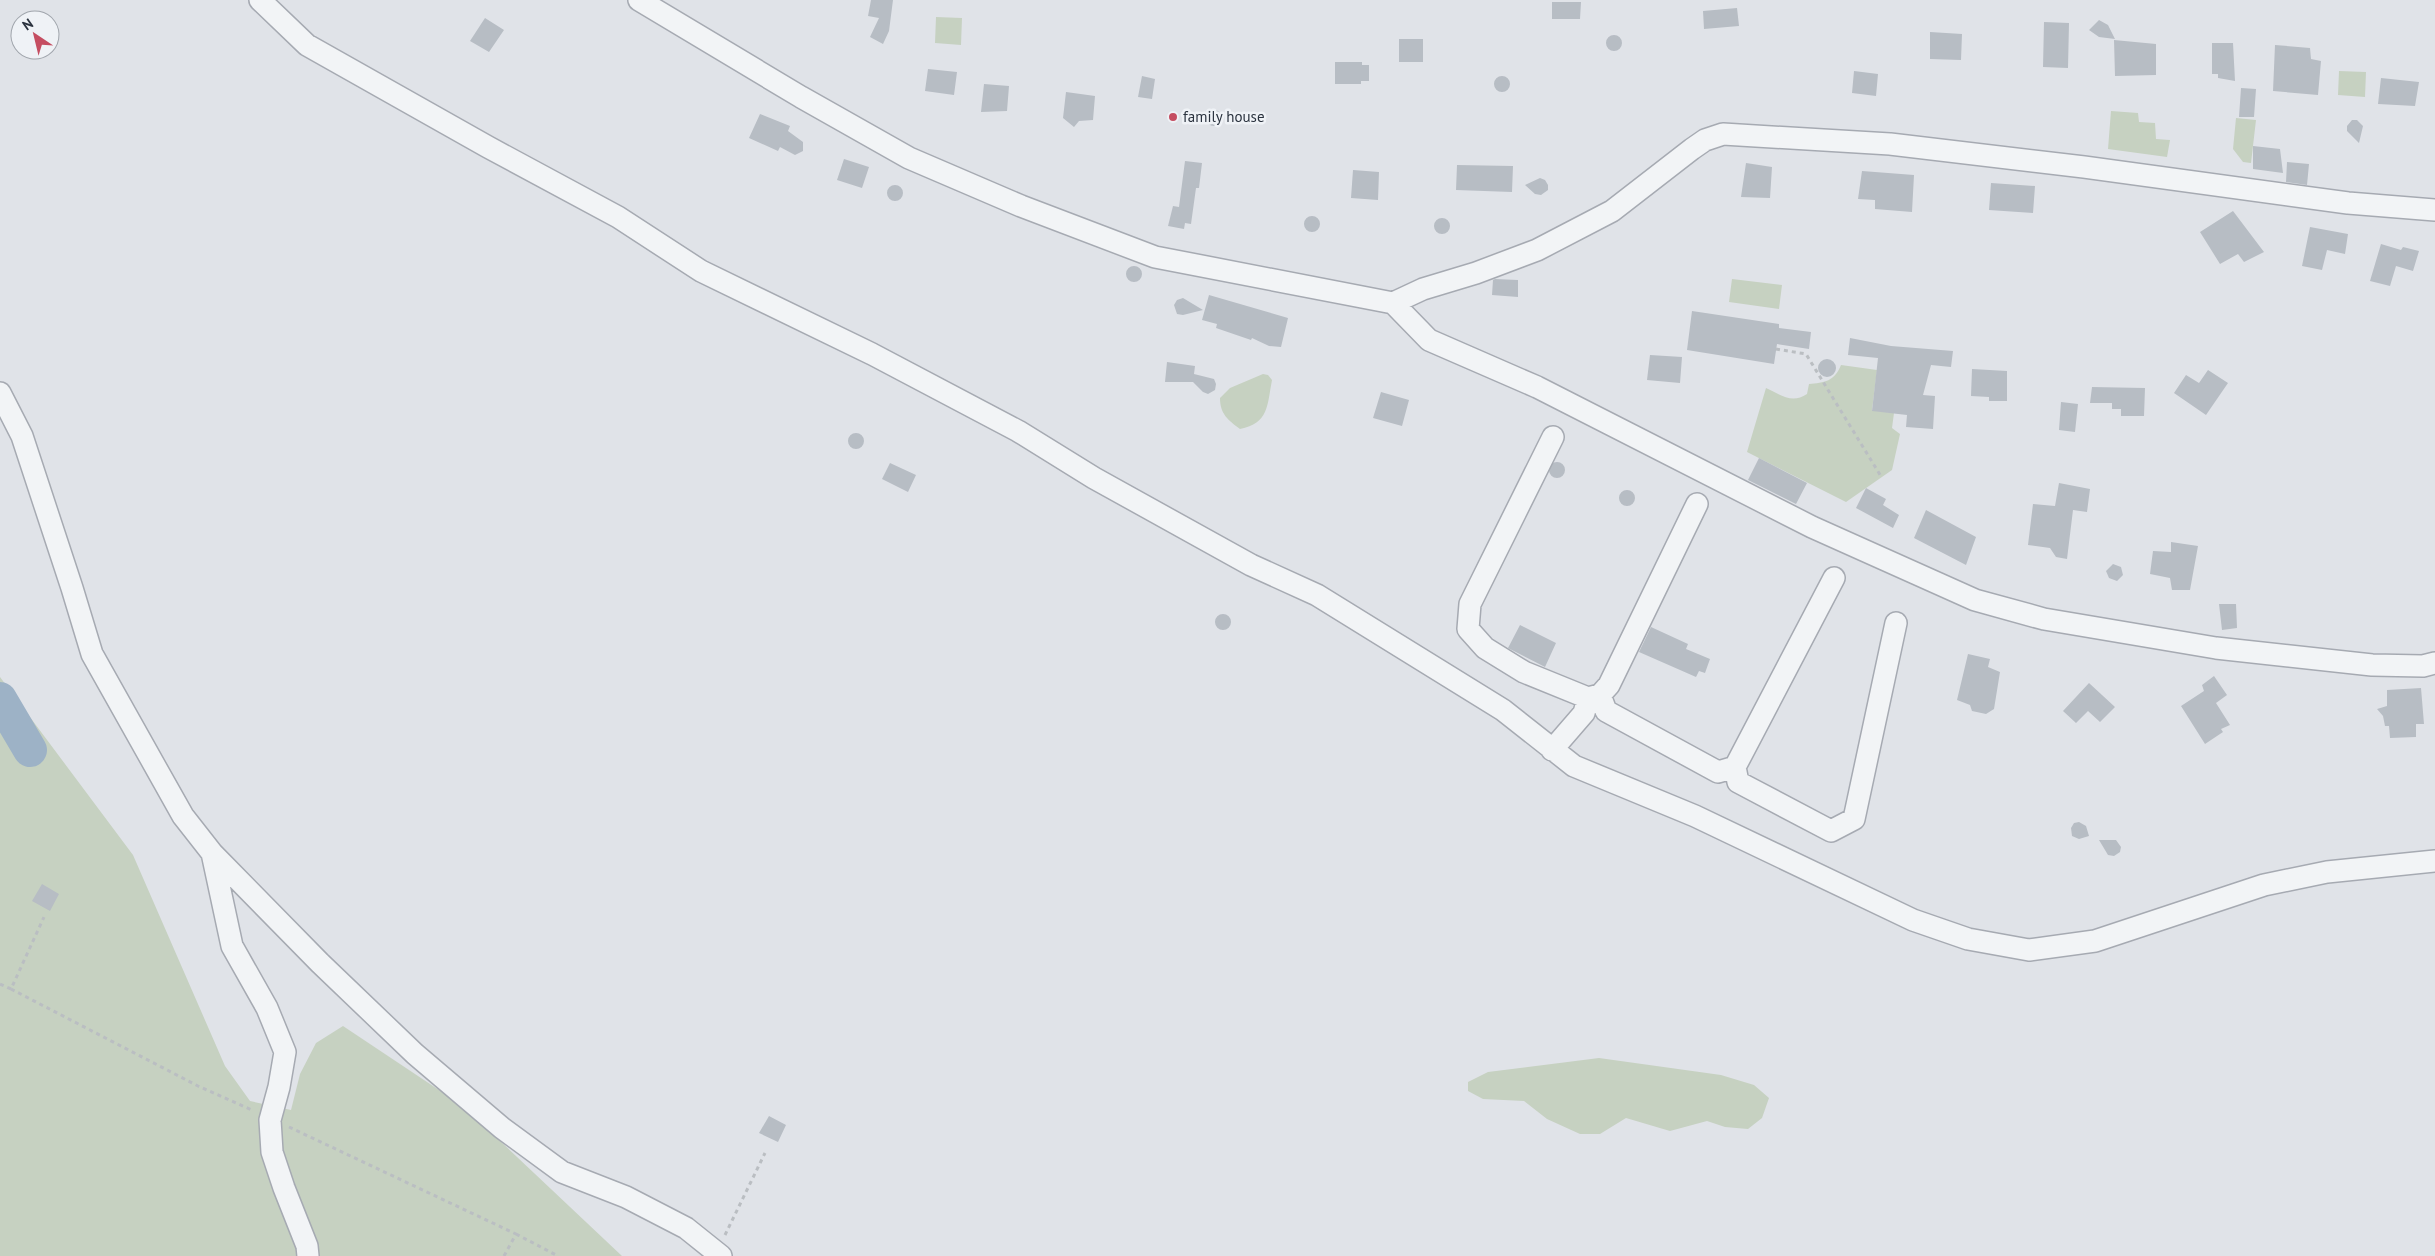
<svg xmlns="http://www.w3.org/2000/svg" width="2435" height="1256" font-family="'PT Sans',sans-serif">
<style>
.green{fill:#c6d1c1}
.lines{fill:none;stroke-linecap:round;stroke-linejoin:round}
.river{stroke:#9db2c6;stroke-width:34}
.building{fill:#b7bdc4}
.street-casing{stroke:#a6aab2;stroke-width:24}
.path{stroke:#babec2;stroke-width:3;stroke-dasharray:4 4;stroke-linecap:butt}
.street{stroke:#f2f4f6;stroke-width:21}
.poi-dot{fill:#c54d61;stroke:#eff2f6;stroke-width:2}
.labels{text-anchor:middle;stroke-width:5;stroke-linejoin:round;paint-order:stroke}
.poi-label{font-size:15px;fill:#2a323e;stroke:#eff2f6;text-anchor:start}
</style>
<rect width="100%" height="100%" fill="#e0e3e8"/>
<path class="green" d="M936 17 962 18 961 45 935 43Z
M2339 71 2366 72 2365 97 2338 95Z
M2111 111 2138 113 2139 122 2155 123 2156 139 2170 140 2167 157 2108 149Z
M2236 118 2256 120 2251 163 2243 162 2233 149Z
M1732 279 1782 285 1779 309 1729 302Z
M1841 365 1877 370 1872 410 1894 413 1892 428 1900 434 1892 470 1846 502 1747 452 1766 388C1781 395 1792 404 1807 394L1809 384C1824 383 1835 381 1841 365Z
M1263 374 1268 375 1272 380C1267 406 1269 423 1240 429 1228 420 1220 414 1220 398L1230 388Z
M0 677 133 855 225 1066 250 1101 291 1110 300 1074 316 1043 343 1026 463 1106 622 1256H0Z
M1599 1058 1721 1075 1754 1085 1769 1098 1762 1118 1748 1129 1725 1127 1707 1121 1670 1131 1626 1118 1600 1134H1580L1547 1119 1524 1101 1483 1099 1468 1091V1082L1488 1072Z"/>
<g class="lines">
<path class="river" d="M0 699 30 750"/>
</g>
<path class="building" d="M871 0H893L889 31 883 44 870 37 879 18 868 16Z
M1552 2H1581L1580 19H1552Z
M1737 8 1739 26 1704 29 1703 11Z
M485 18 504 30 489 52 470 41Z
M2099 20 2108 25 2115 39 2099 37 2089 30Z
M2044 22 2069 23 2068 68 2043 67Z
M1930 32 1962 34 1961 60 1930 59Z
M1606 43a8 8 0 1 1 16 0a8 8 0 1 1-16 0Z
M1399 39H1423V62H1399Z
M2114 40 2156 44V75L2115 76Z
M2212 43H2233L2235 81 2218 78V74H2212Z
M2275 45 2310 48 2311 59 2321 61 2318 95 2273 91Z
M1335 62H1362V65H1369V81H1361V84H1335Z
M928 69 957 72 954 95 925 91Z
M1854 71 1878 74 1876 96 1852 93Z
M1494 84a8 8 0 1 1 16 0a8 8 0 1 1-16 0Z
M1142 76 1155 79 1152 99 1138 97Z
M2381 78 2419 82 2415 106 2378 104Z
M984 84 1009 86 1007 111 981 112Z
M2241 88 2256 89 2254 117H2239Z
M1066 92 1095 96 1093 120 1079 121 1074 127 1063 118Z
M1206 118a8 8 0 1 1 16 0a8 8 0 1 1-16 0Z
M760 114 790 126 788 131 803 142V151L795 155 780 147 778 151 749 138Z
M2352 120H2357L2363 126 2359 143 2347 131V126Z
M2253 146 2280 149 2283 173 2253 169Z
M844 159 869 167 862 188 837 180Z
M1185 161 1202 163 1199 188H1196L1191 224 1185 223 1184 229 1168 226 1173 206 1179 207Z
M2287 162 2309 164 2307 185 2286 182Z
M1746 163 1772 167 1770 198 1741 197Z
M1457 165 1513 166 1512 192 1456 190Z
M1353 170 1379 172 1378 200 1351 198Z
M1862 171 1914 175 1912 212 1875 209V200L1858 199Z
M1540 178 1545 180 1548 185V190L1541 195 1535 194 1525 185Z
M1991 183 2035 186 2033 213 1989 210Z
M887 193a8 8 0 1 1 16 0a8 8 0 1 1-16 0Z
M2233 211 2264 252 2244 262 2238 254 2220 264 2200 232Z
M1304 224a8 8 0 1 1 16 0a8 8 0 1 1-16 0Z
M1434 226a8 8 0 1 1 16 0a8 8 0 1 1-16 0Z
M2310 227 2348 234 2345 254 2327 250 2322 270 2302 266Z
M2381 244 2401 250 2403 247 2419 251 2413 271 2396 266 2390 286 2370 281Z
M1126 274a8 8 0 1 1 16 0a8 8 0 1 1-16 0Z
M1495 279 1518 280V297L1492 295 1493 280Z
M1209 295 1288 318 1281 347 1269 346 1252 338 1251 340 1216 328 1217 324 1202 320Z
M1183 298 1203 310 1183 315 1177 314 1174 305 1177 300Z
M1692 311 1779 324V328L1811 332 1809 349 1777 344 1774 364 1687 350Z
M1850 338 1891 346 1953 351 1951 367 1931 365 1923 395 1935 396 1933 429 1906 427 1907 415 1872 411 1878 358 1848 355Z
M1650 355 1682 357 1680 383 1647 380Z
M1818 368a9 9 0 1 1 18 0a9 9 0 1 1-18 0Z
M1167 362 1195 366 1194 374 1214 379 1216 384 1215 390 1208 394 1203 392 1193 382H1165Z
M1972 369 2007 371V401H1989V397L1971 396Z
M2208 370 2228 383 2206 415 2174 393 2186 375 2199 383Z
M2092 387 2145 388 2144 416H2121V409H2112V403H2090Z
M1381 392 1409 400 1402 426 1373 418Z
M2061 402 2078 404 2075 432 2059 430Z
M848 441a8 8 0 1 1 16 0a8 8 0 1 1-16 0Z
M1759 458 1807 483 1796 504 1748 480Z
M1549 470a8 8 0 1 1 16 0a8 8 0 1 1-16 0Z
M890 463 916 475 908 492 882 479Z
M2059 483 2090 489 2087 512 2073 510 2067 559 2056 557 2050 548 2028 545 2033 504 2055 506Z
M1866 488 1886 499 1883 505 1899 515 1893 528 1856 508Z
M1619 498a8 8 0 1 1 16 0a8 8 0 1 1-16 0Z
M1926 510 1976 537 1966 565 1914 538Z
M2171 542 2198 546 2190 590H2172L2170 578 2150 574 2153 551 2171 552Z
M2113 564 2121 567 2123 575 2117 581 2109 578 2106 571Z
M2219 604H2236L2237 628 2222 630Z
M1215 622a8 8 0 1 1 16 0a8 8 0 1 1-16 0Z
M1520 625 1556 643 1545 667 1508 648Z
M1651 627 1688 644 1686 649 1710 659 1705 673 1699 671 1696 677 1639 652Z
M1968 654 1990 659 1988 667 2000 672 1994 709 1986 714 1972 711 1970 705 1957 700Z
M2214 676 2227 695 2216 703 2230 725 2221 729 2223 732 2205 744 2181 706 2204 691 2202 685Z
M2089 683 2115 707 2100 722 2088 711 2076 723 2063 711Z
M2421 688 2424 724H2416V737L2390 738 2389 726H2385L2383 716 2377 709 2387 706V690Z
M2079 822 2086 826 2089 836 2079 839 2072 836 2071 828 2074 823Z
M2099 840H2116L2121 847 2120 852 2114 856 2108 855Z
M42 884 59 894 50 911 32 901Z
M769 1116 786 1125 778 1142 759 1133Z"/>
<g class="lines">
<g class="street-casing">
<path id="street" d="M260 0 307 45 488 147 618 217 701 271 872 354 1018 431 1094 478 1251 565 1317 595 1503 710 1574 766 1695 816 1913 920 1968 939 2029 950 2095 941 2264 885 2327 872 2435 861
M639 0 801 97 909 158 1021 206 1155 257 1393 303 1429 340 1537 387 1812 527 1975 600 2044 619 2216 648 2372 665 2423 666 2435 663
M1393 303 1423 289 1476 273 1537 250 1612 211 1692 149 1705 140 1723 134 1890 144 2084 167 2348 203 2435 210
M0 393 22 436 72 588 92 654 183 816 212 853 232 946 267 1008 285 1052 279 1087 270 1120 272 1152 284 1188 307 1246 308 1256
M1553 437 1470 604 1468 629 1485 648 1524 672 1588 698 1600 695 1609 685 1697 504
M1600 695 1606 711 1718 772 1735 767 1834 578
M1552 750 1584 713 1588 698
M1735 767 1738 782 1831 831 1854 819 1896 623
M212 853 320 963 415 1054 502 1128 562 1172 626 1197 686 1228 721 1256"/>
</g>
<path class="path" d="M1776 349 1806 354 1882 478
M0 984 11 989 44 917
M11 989 198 1086 254 1111
M289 1127 516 1234 504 1256
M516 1234 558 1256
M725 1235 765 1153"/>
<use href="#street" class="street"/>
</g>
<circle class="poi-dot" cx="1173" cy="117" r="5"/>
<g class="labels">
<g class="poi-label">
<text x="1183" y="122">family house</text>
</g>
</g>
<g transform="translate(35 35) rotate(325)"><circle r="24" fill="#eff2f6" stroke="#a0a5ac"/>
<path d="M0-4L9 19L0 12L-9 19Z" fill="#c54d61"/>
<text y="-8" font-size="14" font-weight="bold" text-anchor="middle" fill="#2a323e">N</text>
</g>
</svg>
